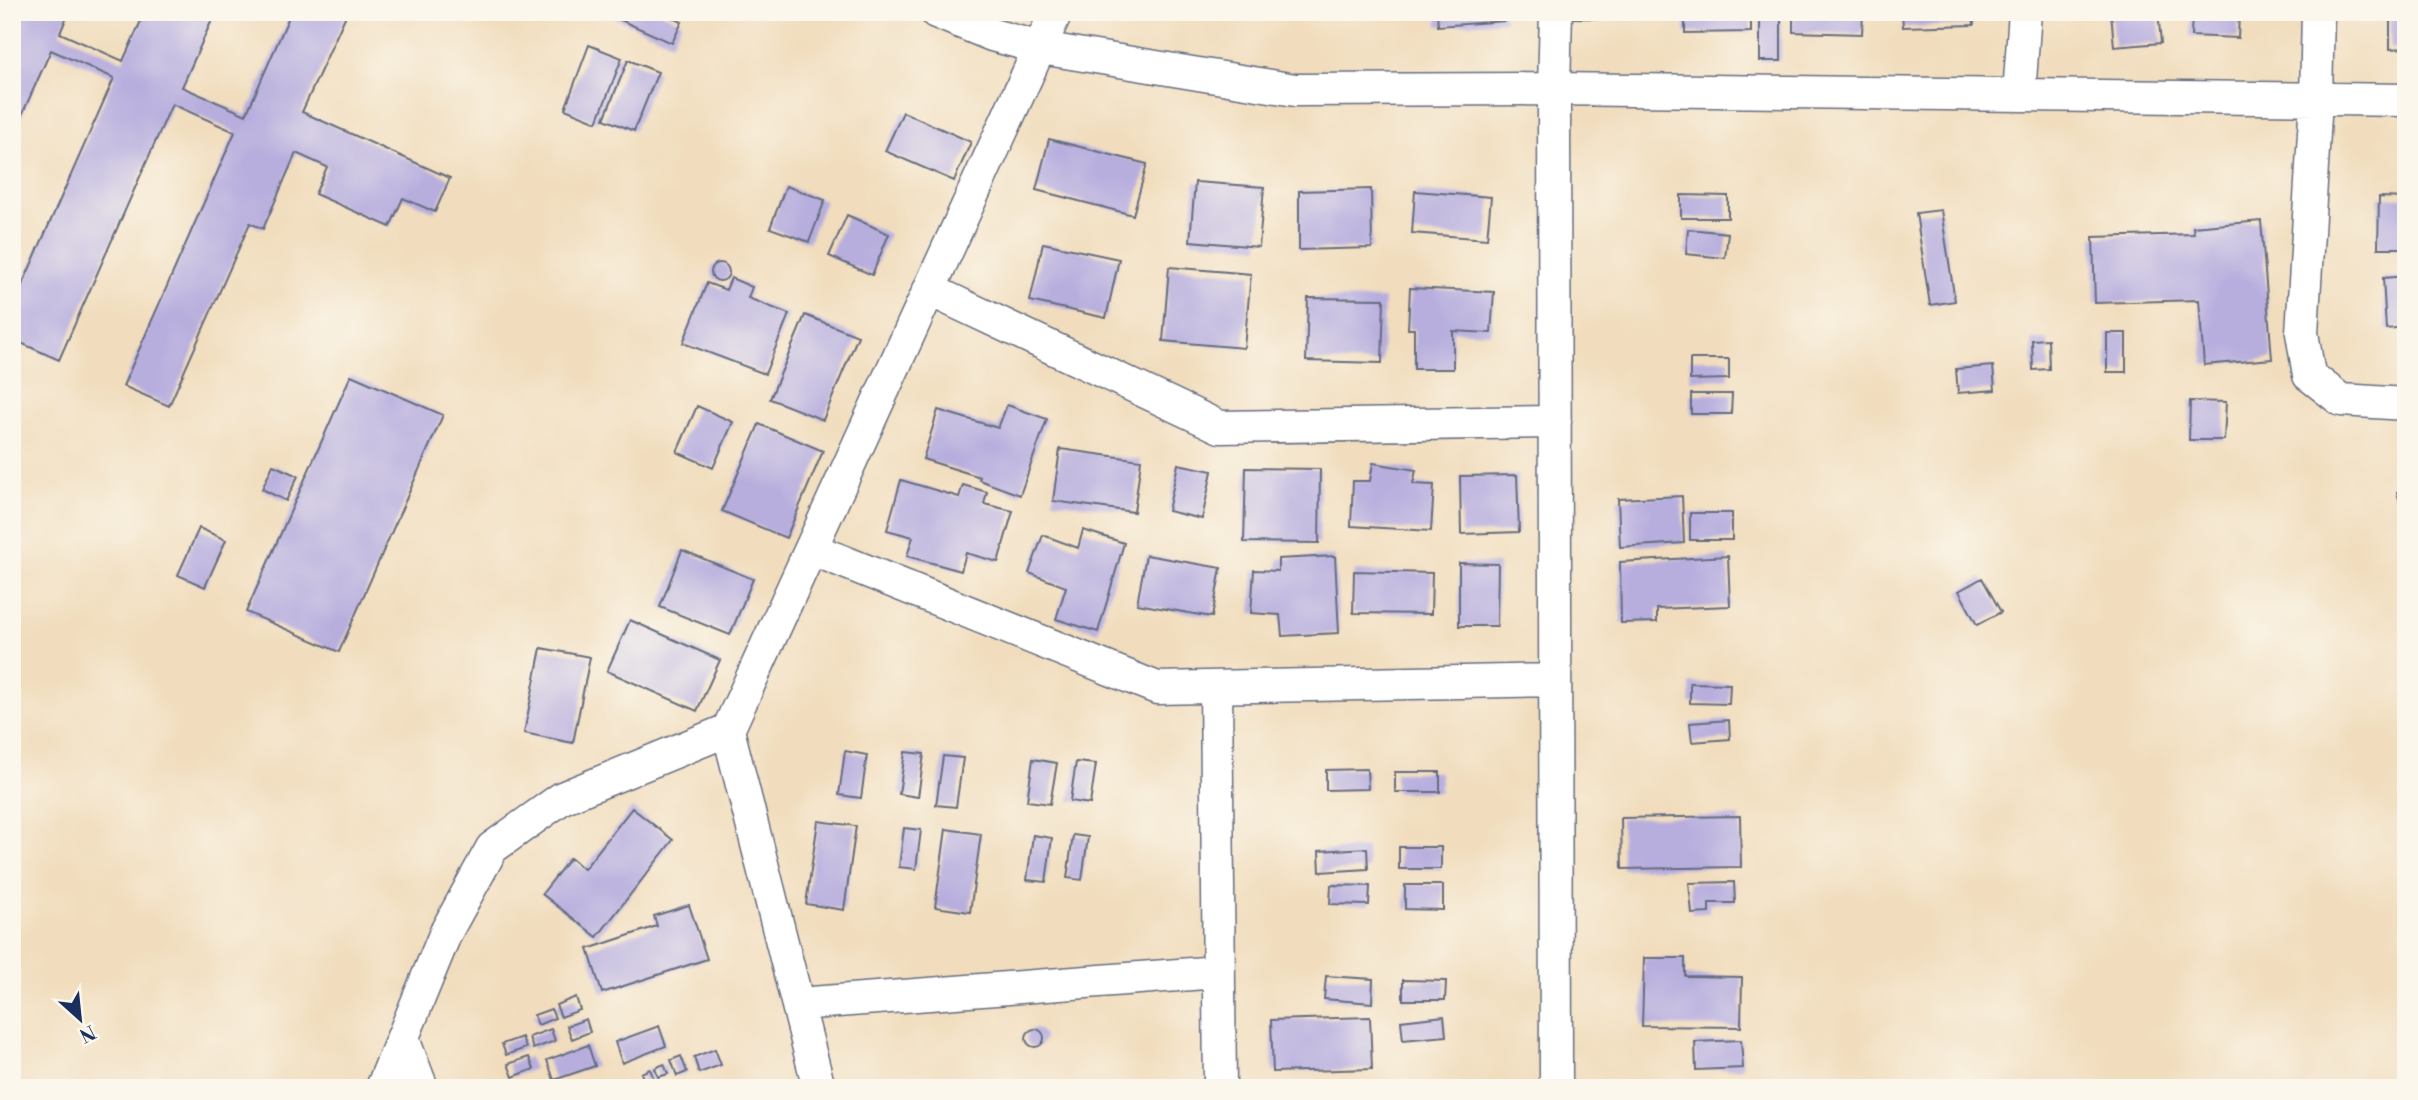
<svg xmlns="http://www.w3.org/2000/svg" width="2418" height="1100" font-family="'Libre Bodoni',serif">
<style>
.building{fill:#b7aede}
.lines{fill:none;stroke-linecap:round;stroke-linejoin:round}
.street-casing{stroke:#666c7f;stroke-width:35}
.street{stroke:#fff;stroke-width:32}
</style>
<rect width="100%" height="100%" fill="#fbf7ec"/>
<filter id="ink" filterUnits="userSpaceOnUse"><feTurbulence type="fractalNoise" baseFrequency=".0143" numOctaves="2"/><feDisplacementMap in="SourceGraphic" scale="14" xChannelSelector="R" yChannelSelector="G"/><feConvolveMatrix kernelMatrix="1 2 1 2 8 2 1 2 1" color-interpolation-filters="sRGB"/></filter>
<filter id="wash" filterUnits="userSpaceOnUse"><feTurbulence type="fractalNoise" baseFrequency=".00686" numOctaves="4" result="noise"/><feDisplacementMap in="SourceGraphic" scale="28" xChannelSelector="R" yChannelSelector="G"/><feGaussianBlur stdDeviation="1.57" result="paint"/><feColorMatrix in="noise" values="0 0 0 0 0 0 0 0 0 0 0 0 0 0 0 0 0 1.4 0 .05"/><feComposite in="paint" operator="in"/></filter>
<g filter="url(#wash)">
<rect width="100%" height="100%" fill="#f1ddbd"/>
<g id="blocks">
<path class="building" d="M12 12H69L60 33 123 61 145 12H212L215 13 182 87 246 115 291 12H340L346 15 302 112 450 178 435 212 403 198 390 227 315 194 327 167 296 153 263 229 250 223 169 406 123 386 235 132 172 104 59 360 12 339V308L114 78 51 50 12 137Z
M610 12H660L682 22 672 43 609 15Z
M1335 12H1402L1401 16H1335Z
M1437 12H1504L1505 21 1438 26Z
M1572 12H1649V19L1571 18Z
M1685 12H1751V32L1685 33Z
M1781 12V61H1760V13Z
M1793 12H1863L1862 34 1793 32Z
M1902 12H1973L1974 25 1903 27Z
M2111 12H2158L2161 43 2114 47Z
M2192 12H2239L2238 38 2191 36Z
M2390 12H2406V48L2390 49Z
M589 45 622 58 597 122 565 109Z
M628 60 658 72 634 131 604 119Z
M903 112 971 142 954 181 885 151Z
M1049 139 1147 164 1133 215 1036 190Z
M1195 182 1264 187 1259 247 1190 241Z
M786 186 825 200 809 242 770 228Z
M1371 189 1372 248 1299 250V191Z
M1415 191 1491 197 1487 239 1412 233Z
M1681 195 1728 196V218H1681Z
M2379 197 2406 198V248H2378Z
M1941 210 1955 301 1930 305 1916 213Z
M847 215 889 234 872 275 829 256Z
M2261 221 2272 359 2204 365 2199 300 2095 303 2093 237 2194 234 2193 227Z
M1688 229 1728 233 1725 258 1686 254Z
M1043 243 1119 259 1106 318 1030 301Z
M711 272a9 9 0 1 1 18 0a9 9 0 1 1-18 0Z
M1169 267 1251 274 1244 348 1163 341Z
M2406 276V327L2386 329 2383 278Z
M731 278 752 287 748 298 789 314 765 374 683 343 707 283 726 290Z
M1410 288 1494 292 1491 333 1453 331V369H1414V329H1408Z
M1308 298 1384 299 1382 363 1306 361Z
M805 315 858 336 823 420 770 399Z
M2107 333H2126V372H2107Z
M2048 339 2049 369 2033 370 2032 340Z
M1690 359H1729V379L1690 380Z
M1993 366 1995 390 1958 393 1956 369Z
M351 375 443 415 339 652 246 612Z
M1691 394H1732L1731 414H1691Z
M2190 401 2226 402 2224 440H2189Z
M1007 405 1047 419 1020 495 979 480 980 477 923 459 938 410 998 428Z
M697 406 733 422 713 468 677 452Z
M759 424 823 451 786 538 722 511Z
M1060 449 1141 460 1134 512 1053 501Z
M1373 463 1416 470 1413 484 1434 485 1431 531 1351 526 1353 481H1370Z
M1178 464 1212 471 1202 519 1168 511Z
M273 465 298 476 286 501 262 489Z
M1246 468 1320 469 1319 543 1244 542Z
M1517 475 1519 532 1461 534 1460 476Z
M901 480 959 497 963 485 987 492 984 504 1013 511 998 562 966 553 961 571 907 556 913 537 887 530Z
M2406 489V520H2405L2397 492Z
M1682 496 1684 543 1620 547 1618 499Z
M1690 513H1732V540H1690Z
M199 528 226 540 205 587 178 575Z
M1083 530 1124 543 1098 632 1056 619 1066 587 1029 573 1043 535 1078 548Z
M682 550 753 579 730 635 660 607Z
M1146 555 1221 568 1212 617 1137 604Z
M1335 556 1339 633 1282 636 1280 615 1251 613 1254 570 1278 571V559Z
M1728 556 1730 606 1657 609V622L1621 623 1620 562Z
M1459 563 1498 564 1497 626H1459Z
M1354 571 1432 573 1431 614 1353 613Z
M1982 578 2001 612 1977 625 1959 591Z
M630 620 720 660 697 711 607 671Z
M541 648 590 657 573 743 524 733Z
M1690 683 1730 684 1729 704 1690 703Z
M1729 720 1730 739 1692 742 1690 723Z
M845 751 867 755 861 798 839 795Z
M905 752 924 754 918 797 899 794Z
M943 756 963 758 956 807 936 805Z
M1033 759 1057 763 1050 804 1027 801Z
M1076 762 1096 764 1090 804 1070 801Z
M1367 769 1368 789 1326 790V770Z
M1395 772H1440V792H1395Z
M632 808 673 840 597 937 542 894 570 858 584 869Z
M1740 816 1741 867 1622 869 1621 818Z
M818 821 856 826 844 910 806 904Z
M904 828 921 830 916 869 899 867Z
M946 829 981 834 970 912 935 907Z
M1033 835 1052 838 1046 882 1027 880Z
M1073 835 1088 837 1082 880 1067 878Z
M1399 847H1441V869H1399Z
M1367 848 1368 869 1320 872 1319 851Z
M1734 882 1735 903H1709V913L1692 914 1689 883Z
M1331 885 1370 886 1369 905 1330 904Z
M1405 885H1443V910L1405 909Z
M689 905 707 959 602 993 588 949 657 926 654 916Z
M1644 958H1685V976L1742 977 1741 1027 1642 1026Z
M1326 976 1373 979 1372 1003 1324 999Z
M1403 980 1446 981 1445 1000H1403Z
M576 997 580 1010 561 1017 556 1005Z
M551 1009 555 1018 538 1025 534 1015Z
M1444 1016 1446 1036 1403 1040 1401 1021Z
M1370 1017 1372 1069 1273 1072 1271 1020Z
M586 1019 590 1032 572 1039 567 1026Z
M659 1026 666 1046 622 1063 615 1042Z
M551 1029 555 1041 533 1049 529 1037Z
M1026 1038a9 9 0 1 1 18 0a9 9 0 1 1-18 0Z
M522 1037 526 1048 506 1055 502 1044Z
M1741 1040 1743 1068 1696 1070 1695 1042Z
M588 1045 595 1066 554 1080 547 1060Z
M715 1049 721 1065 699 1073 694 1057Z
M681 1056 687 1072 677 1076 671 1060Z
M529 1057 534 1069 513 1077 508 1064Z
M664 1064 668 1074 658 1077 655 1068Z
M650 1069 654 1079 645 1083 641 1073Z"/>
</g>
</g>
<g filter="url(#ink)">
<use href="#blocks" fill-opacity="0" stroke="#666c7f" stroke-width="2"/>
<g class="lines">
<g class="street-casing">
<path id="street" d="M936 12 992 35 1041 48 1295 90 1554 89 2406 100
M1556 12 1554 89 1556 1088
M2318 12 2316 99 2302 333 2309 375 2341 400 2406 404
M2019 95 2025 12
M930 290 1220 427 1555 422
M812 549 1157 688 1555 680
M1216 687 1220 1088
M798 1004 1218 972
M403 1039 422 1088
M382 1088 446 932 492 848 562 798 728 730
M819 1088 728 730 1056 12"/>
</g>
<use href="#street" class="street"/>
</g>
</g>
<rect width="2418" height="1100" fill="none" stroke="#fbf7ec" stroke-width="42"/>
<g transform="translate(80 1019) rotate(153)" stroke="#fbf7ec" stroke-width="5" paint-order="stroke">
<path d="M0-5L12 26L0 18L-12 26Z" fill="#1b2f5e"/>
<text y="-10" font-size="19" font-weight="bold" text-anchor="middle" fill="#1b2f5e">N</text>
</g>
</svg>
